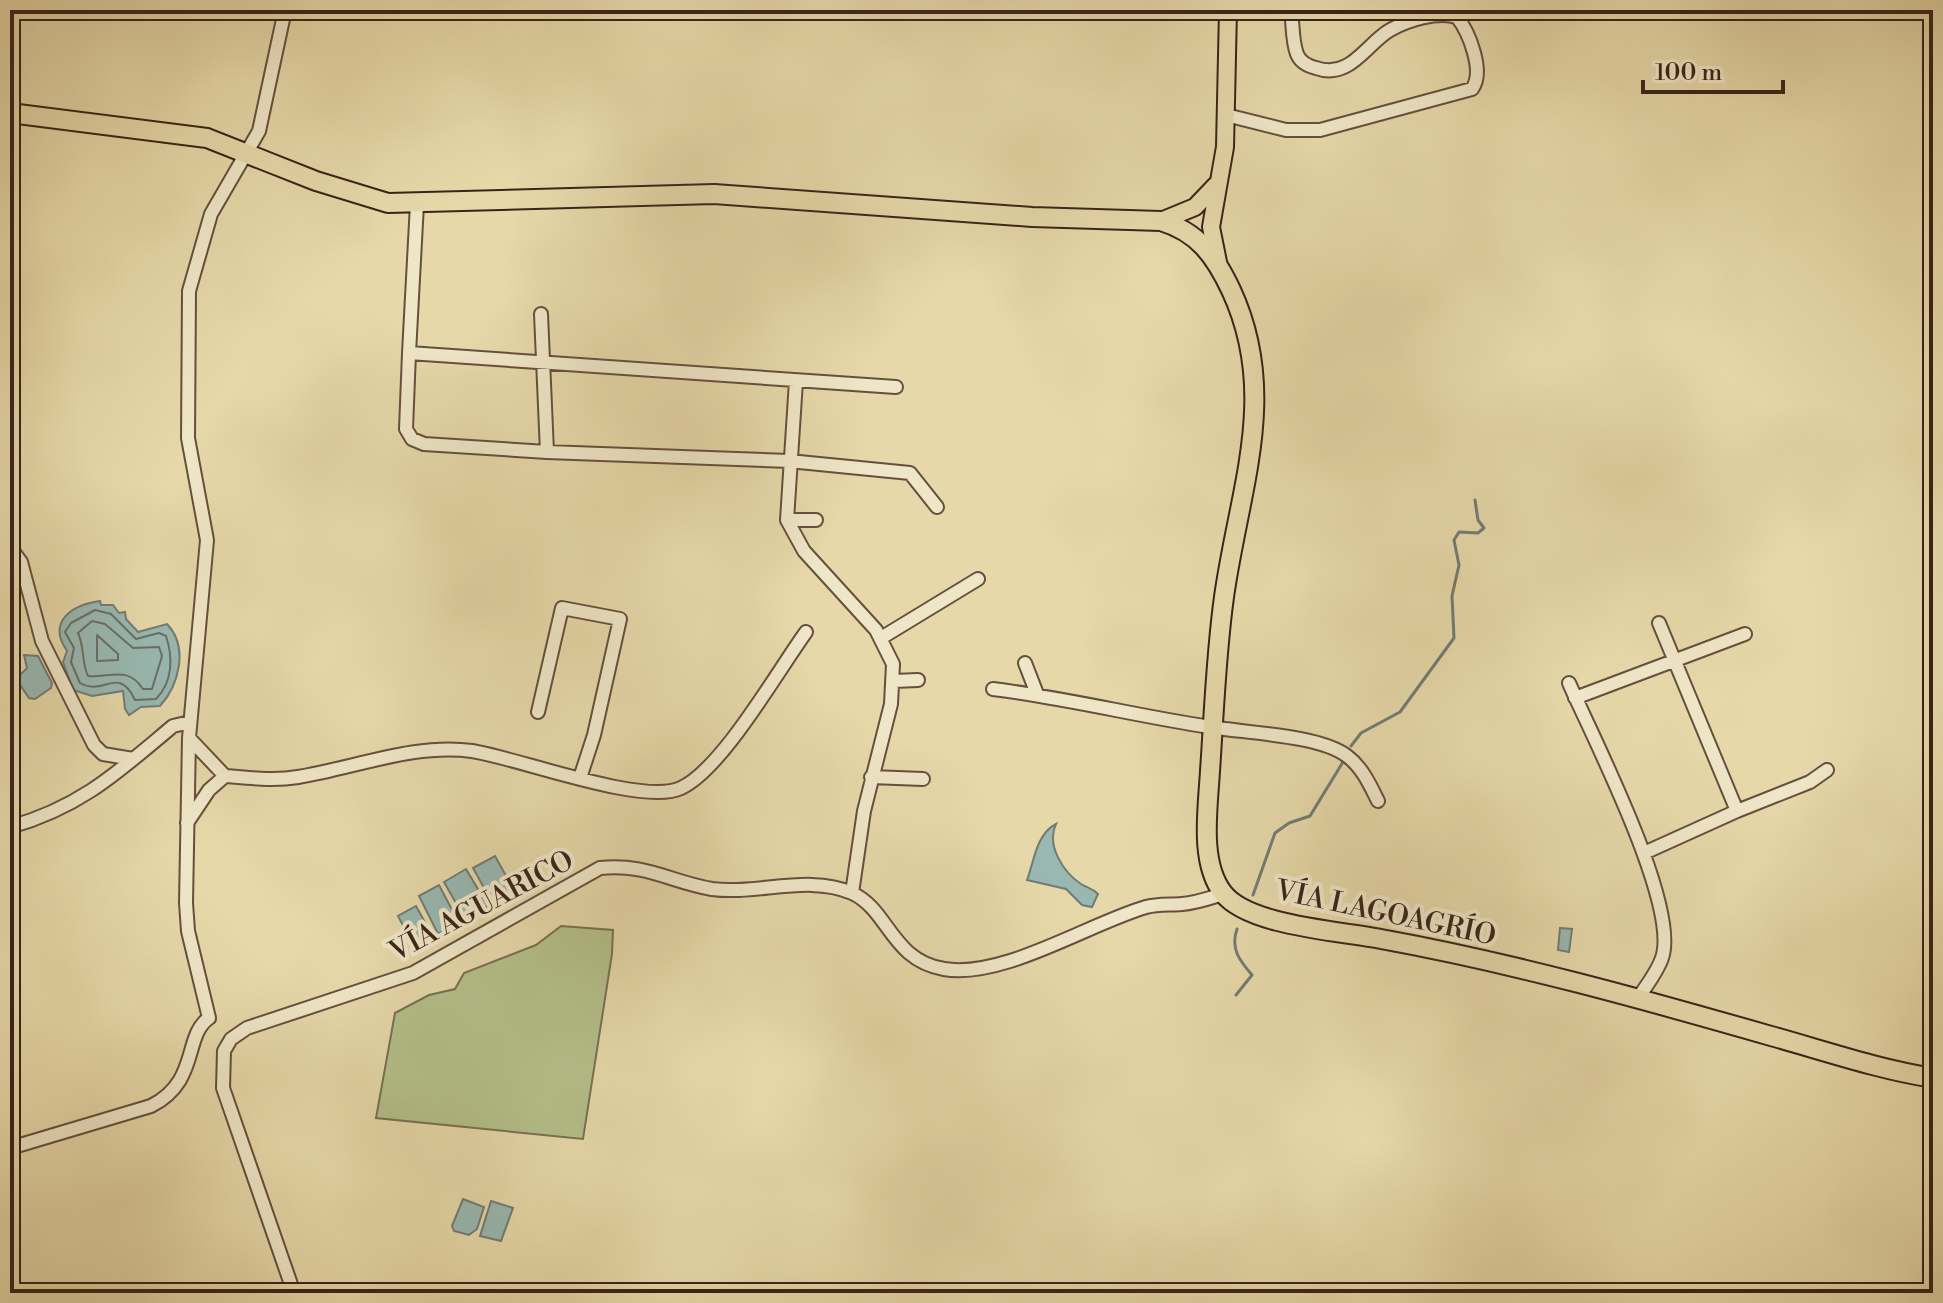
<svg xmlns="http://www.w3.org/2000/svg" width="1943" height="1303" font-family="'Libre Bodoni',serif">
<style>
.green{fill:#b4bf89;stroke:#777152;stroke-width:2}
.water{fill:#98b8b1;stroke:#727c75;stroke-width:2}
.lines{fill:none;stroke-linecap:round;stroke-linejoin:round}
.shore{stroke:#696e66;stroke-width:2}
.stream{stroke:#727c75;stroke-width:3}
.minor-casing{stroke:#65503e;stroke-width:16}
.major-casing{stroke:#3a231a;stroke-width:20}
.highway-casing{stroke:#3a231a;stroke-width:22}
.minor{stroke:#efe6c7;stroke-width:12}
.major{stroke:#e6d8a9;stroke-width:16}
.highway{stroke:#e6d8a9;stroke-width:18}
.labels{text-anchor:middle;stroke-width:8;stroke-linejoin:round;paint-order:stroke}
.street-label{font-size:28px;fill:#3a231a;stroke:#efe6c7}
</style>
<rect width="100%" height="100%" fill="#e6d8a9"/>
<filter id="stains"><feTurbulence type="fractalNoise" baseFrequency=".0025" numOctaves="4"/><feColorMatrix values="0 0 0 0 .2 0 0 0 0 .09 0 0 0 0 .02 0 0 0 .5 -.17"/></filter>
<radialGradient id="worn" r=".72"><stop offset=".6" stop-color="#630" stop-opacity="0"/><stop offset="1" stop-color="#630" stop-opacity=".3"/></radialGradient>
<path class="green" d="M561 926 613 930 612 954 583 1139 376 1118 395 1013 429 995 455 989 464 973 536 945Z"/>
<path class="water" d="M100 601 101 605H113L119 613 125 612 126 619 138 632 167 624C189 647 179 685 160 706L141 707 129 715 125 709 123 691 92 696 73 690 63 662 67 651C47 622 71 605 100 601Z
M24 655 38 656 52 683 51 688 35 699 29 698 16 679 27 668Z
M1056 824C1046 845 1063 872 1081 884 1087 888 1092 888 1098 894L1092 907 1082 905 1066 889 1027 880C1034 862 1036 834 1056 824Z
M495 856 515 892 493 904 473 868Z
M466 869 488 906 465 919 444 882Z
M439 885 459 923 438 934 419 896Z
M416 906 433 937 414 947 398 916Z
M1560 928 1572 929 1569 952 1558 950Z
M463 1199 484 1207 477 1229 469 1235 454 1231 452 1226Z
M491 1201 513 1208 501 1241 480 1236Z"/>
<g class="lines">
<path class="shore" d="M95 610 111 614 136 639 159 633 166 636C173 657 173 682 156 699L135 700C118 664 104 697 80 683L71 662 74 648 65 632 71 623Z
M92 621 105 624 133 648 159 647 162 656 152 689H143C127 665 110 678 88 676 81 661 85 648 78 633Z
M97 635 118 654V660L97 661Z"/>
<path class="stream" d="M1351 746 1361 733 1400 712 1454 638 1452 596 1459 565 1454 540 1459 532 1478 533 1484 528 1478 520 1475 500
M1253 895 1275 833 1289 823 1310 816 1343 762
M1236 995 1252 975C1240 961 1230 949 1237 929"/>
<g class="minor-casing">
<path id="minor" d="M1226 115 1286 130H1320L1472 89C1485 72 1469 32 1457 17 1437 11 1408 20 1390 30 1366 44 1350 80 1316 68 1308 66 1300 62 1297 54 1292 41 1293 24 1291 10
M417 204 409 353 896 387
M541 314 547 452 789 461 910 473 937 507
M409 353 406 429 412 439 424 444 547 452
M796 381 787 520 804 551 876 630 893 664 891 704 864 811 852 893
M787 520H816
M10 547 21 562 42 641 94 745 103 754 133 759
M881 638 978 579
M1025 663 1037 694
M894 681 918 680
M1569 683C1593 738 1680 906 1662 958 1657 973 1645 987 1637 1000
M993 689C1066 698 1137 716 1210 727 1246 733 1319 735 1347 756 1362 767 1370 785 1378 801
M1575 698 1745 634
M538 712 562 608 620 619 594 735 580 778
M189 738 225 776C250 778 274 781 298 777 354 768 415 743 472 751 518 758 643 806 681 788 722 769 777 672 806 632
M871 777 923 779
M1737 811 1810 782 1827 770
M187 823 209 790 225 776
M10 827C81 807 118 772 173 726L190 722
M1644 853 1737 811 1659 623
M10 1148 151 1106C200 1081 183 1036 209 1018L188 931 186 903 189 738 207 540 188 438 189 291 211 214 259 131 285 10
M294 1293 223 1088 224 1051 231 1039 247 1028 413 973 600 868C645 863 671 882 712 889 757 895 809 874 852 893 889 910 891 960 944 969 1003 979 1088 924 1146 907 1157 904 1170 905 1182 904 1196 903 1210 898 1223 894"/>
</g>
<g class="major-casing">
<path id="major" d="M1161 221 1195 207 1216 185
M1218 262 1211 227 1225 147 1228 10"/>
</g>
<g class="highway-casing">
<path id="highway" d="M10 113 207 138 316 181 388 203 714 194 1032 217 1161 221C1198 232 1215 256 1231 290 1280 395 1239 489 1224 597 1216 654 1214 713 1210 771 1208 808 1199 862 1223 893 1248 926 1341 931 1381 939 1513 963 1642 999 1771 1036 1825 1051 1877 1069 1933 1078"/>
</g>
<use href="#minor" class="minor"/>
<use href="#major" class="major"/>
<use href="#highway" class="highway"/>
</g>
<g class="labels">
<g class="street-label">
<text transform="translate(481 905) rotate(-28)" y="10">VÍA AGUARICO</text>
<text transform="translate(1386 912) rotate(12)" y="10">VÍA LAGOAGRÍO</text>
</g>
</g>
<rect width="1943" height="1303" fill="none" stroke="#e6d8a9" stroke-width="40"/>
<rect x="12" y="12" width="1919" height="1279" fill="none" stroke="#3a231a" stroke-width="4"/>
<rect x="20" y="20" width="1903" height="1263" fill="none" stroke="#3a231a" stroke-width="2"/>
<path d="M1643 80v12h140v-12" fill="none" stroke="#3a231a" stroke-width="4"/>
<text x="1655" y="80" font-size="24" fill="#3a231a" stroke="#efe6c7" stroke-width="6" paint-order="stroke">100 m</text>
<rect width="100%" height="100%" filter="url(#stains)"/>
<rect width="100%" height="100%" fill="url(#worn)"/>
</svg>
